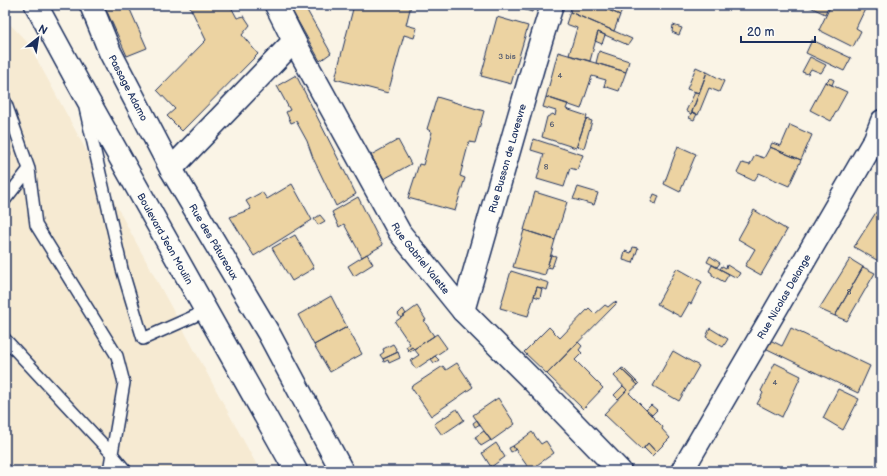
<svg xmlns="http://www.w3.org/2000/svg" width="887" height="476" font-family="'Balsamiq Sans',sans-serif">
<style>
.built{fill:#f6ead2}
.building{fill:#ecd3a2;stroke:#1b2f5e}
.lines{fill:none;stroke-linecap:round;stroke-linejoin:round}
.lane-casing{stroke:#1b2f5e;stroke-width:14}
.street-casing{stroke:#1b2f5e;stroke-width:25}
.secondary-casing{stroke:#1b2f5e;stroke-width:25}
.lane{stroke:#fdfcf7;stroke-width:11}
.street{stroke:#fdfcf7;stroke-width:22}
.secondary{stroke:#fdfcf7;stroke-width:22}
.labels{text-anchor:middle;stroke-width:4;stroke-linejoin:round;paint-order:stroke}
.number-label{font-size:8px;fill:#4f586f}
.street-label{font-size:10px;fill:#1b2f5e;stroke:#fdfcf7}
</style>
<rect width="100%" height="100%" fill="#faf4e6"/>
<filter id="ink" filterUnits="userSpaceOnUse"><feTurbulence type="fractalNoise" baseFrequency=".025" numOctaves="2"/><feDisplacementMap in="SourceGraphic" scale="8" xChannelSelector="R" yChannelSelector="G"/><feConvolveMatrix kernelMatrix="1 2 1 2 8 2 1 2 1" color-interpolation-filters="sRGB"/></filter>
<g filter="url(#ink)">
<path class="built" d="M5 19 28 43 260 471H5Z"/>
<path class="building" d="M104 5H128L147 48 127 56Z
M189 5H230L237 18 244 16 250 25 242 35 258 54 182 131 167 116 175 109 157 90 206 40Z
M289 5H304L331 53 320 61Z
M354 5H411L406 25 417 28 414 38 404 35 388 93 335 79Z
M509 5H534L532 12Z
M572 5H597L620 15 614 31 570 12Z
M597 5H625L620 15Z
M806 5H829L825 14Z
M831 5H867L856 28 861 31 853 47 819 30Z
M570 12 614 31 632 39 628 45 598 32 590 61 569 55 577 28 566 24Z
M497 17 528 26 511 84 481 76Z
M673 25 682 28 679 35 672 32Z
M598 32 605 35 602 44 595 41Z
M812 40 851 58 844 71 806 53Z
M599 51 629 61 626 72 596 63Z
M558 52 626 72 619 91 604 86 606 80 592 76 581 109 546 97Z
M810 57 826 65 821 73 811 69 808 74 802 72Z
M696 67 707 72 699 93 687 89Z
M707 72 724 81 719 92 709 88 698 115 692 112Z
M296 75 356 194 336 206 313 158 307 141 296 121 291 123 286 112 290 110 277 86Z
M830 78 834 80 832 85 826 82Z
M825 82 847 92 831 121 810 110Z
M695 92 699 93 691 114 686 111Z
M437 97 484 111 475 143 469 142 460 176 465 178 455 211 408 198 419 164 423 165 432 132 427 129Z
M546 97 568 104 566 109 587 116 576 148 542 137 547 117 553 114 555 116 556 111 543 107Z
M692 112 697 114 694 120 689 118Z
M586 119 592 121 584 148 577 146Z
M790 125 812 135 801 160 770 147 772 143 781 146Z
M534 139 583 155 577 170 570 168 564 187 537 179 544 154 531 150Z
M398 140 411 164 384 179 371 155Z
M5 141 11 155 5 161Z
M678 146 696 154 680 192 664 184Z
M770 147 801 160 789 186 759 173 754 181 737 173 742 163 750 165 755 155 764 158Z
M292 184 312 220 254 256 230 217 251 209 246 201 262 192 267 199Z
M578 187 598 193 594 205 573 199Z
M535 192 567 202 555 240 524 230Z
M654 194 659 196 656 204 651 202Z
M358 197 379 239 383 245 362 257 344 224 339 227 332 212Z
M880 206 882 207V263L854 247Z
M754 210 787 230 761 275 745 266 755 249 738 239Z
M320 215 325 221 318 225 314 219Z
M524 230 555 240 545 275 513 267Z
M295 235 314 268 292 281 272 248Z
M633 247 638 248 633 263 623 260 625 251 631 253Z
M367 254 373 264 354 276 348 266Z
M551 255 556 256 552 268 547 267Z
M710 256 720 263 717 267 707 262Z
M850 259 863 267 835 316 819 309Z
M712 265 729 274 724 282 712 275V273L709 271Z
M727 265 740 273 737 278 720 269 722 266 726 268Z
M863 267 875 273 847 321 835 316Z
M677 268 702 282 691 304 689 303 681 317 657 304Z
M511 271 549 283 547 290 537 287 528 316 500 308Z
M537 287 542 288 540 298 534 296Z
M331 296 347 327 314 345 298 315Z
M614 302 617 303 547 374 524 352 549 327 560 338 589 308 595 314 605 305 608 307Z
M417 306 426 320 424 321 434 336 414 349 412 347 408 350 406 347 410 344 395 322Z
M403 309 406 314 401 318 398 314Z
M347 327 362 354 330 372 314 345Z
M710 328 728 339 723 347 706 337Z
M791 328 870 366 858 393 763 347 766 338 782 346Z
M437 334 447 348 416 369 410 361 419 355 414 349Z
M578 342 582 346 579 350 582 353 575 360 603 388 583 409 547 374Z
M393 344 398 352 383 359 380 355 384 352 383 349Z
M412 347 414 349 410 352 408 350Z
M673 351 699 366 679 401 653 386Z
M398 352 400 358 389 363 388 360 384 362 383 359Z
M435 356 439 360 434 363 431 359Z
M457 363 473 387 431 416 411 387 443 366 446 370Z
M775 363 801 376 782 417 757 404 763 393 761 391Z
M623 368 639 384 638 385 621 369Z
M621 369 638 385 629 393 663 427 662 429 670 438 656 452 648 443 642 450 604 414 627 390 614 376Z
M623 386 627 390 618 399 614 395Z
M838 389 859 399 843 430 823 418Z
M498 398 515 424 491 441 473 415Z
M651 405 657 410 652 415 646 410Z
M457 409 464 420 442 435 434 424Z
M477 420 480 424 475 427 473 423Z
M484 431 491 440 481 446 475 437Z
M532 432 541 444 546 441 554 453 530 470 513 446Z
M496 443 505 457 491 467 482 453Z
M648 443 656 452 652 456 644 448Z
M513 446 515 450 511 452 509 448Z"/>
<g class="lines">
<g class="lane-casing">
<path id="lane" d="M5 101 29 169 36 225 117 356 124 383 109 471
M85 108 122 269 143 339 206 311
M5 200 29 169
M5 339 112 454 126 471"/>
</g>
<g class="street-casing">
<g id="street">
<path id="s1" d="M91 5 110 52 171 169 269 334 342 471"/>
<path id="s2" d="M276 5 294 41 400 233 463 311 531 379 620 471"/>
<path d="M171 169 294 41"/>
<path id="s3" d="M463 311 535 60 552 5"/>
<path id="s4" d="M682 471 875 139 882 121"/>
</g>
</g>
<g class="secondary-casing">
<g id="secondary">
<path id="s5" d="M36 5 80 86 296 471"/>
</g>
</g>
<use href="#lane" class="lane"/>
<use href="#street" class="street"/>
<use href="#secondary" class="secondary"/>
</g>
</g>
<g class="labels">
<g class="number-label">
<text x="507" y="59">3 bis</text>
<text x="560" y="78">4</text>
<text x="552" y="127">6</text>
<text x="546" y="169">8</text>
<text x="849" y="294">8</text>
<text x="775" y="385">4</text>
</g>
<g class="street-label">
<text dy="4" stroke="none"><textPath href="#s1" startOffset="91">Passage Adamo</textPath></text>
<text dy="4" stroke="none"><textPath href="#s3" startOffset="159">Rue Busson de Lavesvre</textPath></text>
<text dy="4" stroke="none"><textPath href="#s5" startOffset="267">Boulevard Jean Moulin</textPath></text>
<text dy="4" stroke="none"><textPath href="#s1" startOffset="267">Rue des Pâtureaux</textPath></text>
<text dy="4" stroke="none"><textPath href="#s2" startOffset="292">Rue Gabriel Valette</textPath></text>
<text dy="4" stroke="none"><textPath href="#s4" startOffset="202">Rue Nicolas Delange</textPath></text>
</g>
</g>
<rect width="887" height="476" fill="none" stroke="#fdfcf7" stroke-width="20"/>
<rect x="10" y="10" width="867" height="456" fill="none" stroke="#1b2f5e" stroke-width="1.5" filter="url(#ink)"/>
<g transform="translate(38 38) rotate(30)" stroke="#fdfcf7" stroke-width="3" paint-order="stroke">
<path d="M0-3L7 15L0 10L-7 15Z" fill="#1b2f5e"/>
<text y="-6" font-size="11" font-weight="bold" text-anchor="middle" fill="#1b2f5e">N</text>
</g>
<path d="M741 36v6h74v-6" fill="none" stroke="#1b2f5e" stroke-width="2"/>
<text x="747" y="36" font-size="12" fill="#1b2f5e" stroke="#fdfcf7" stroke-width="3" paint-order="stroke">20 m</text>
</svg>
